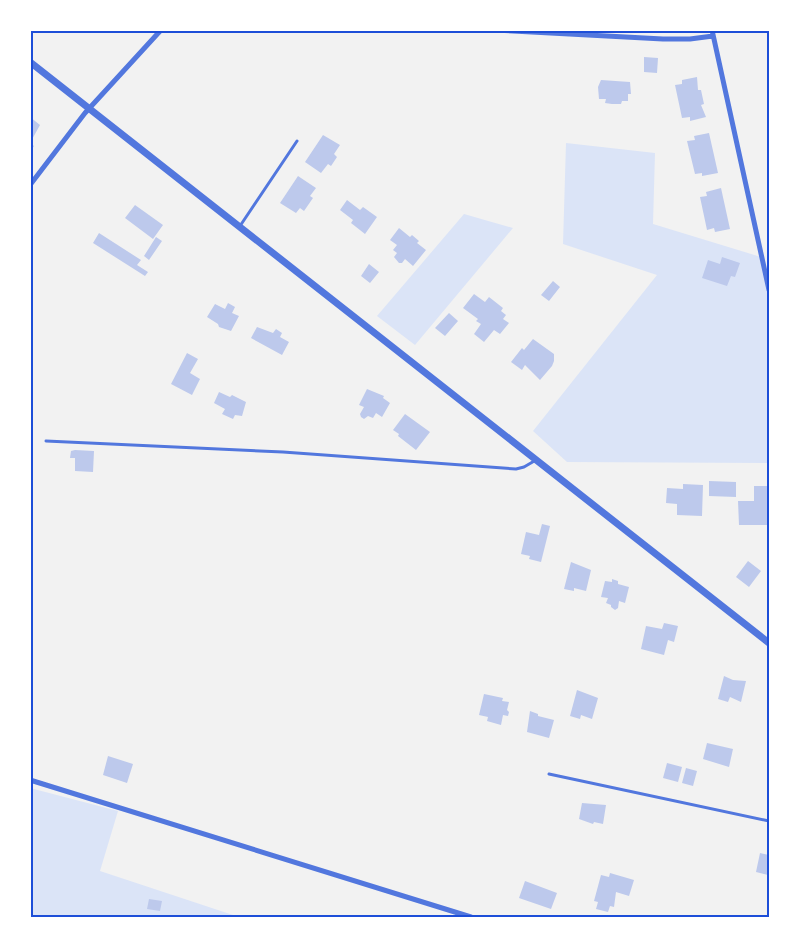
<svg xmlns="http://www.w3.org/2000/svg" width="799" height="947" font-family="Lato,sans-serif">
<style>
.green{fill:#dbe4f7}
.building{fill:#bdc9ec}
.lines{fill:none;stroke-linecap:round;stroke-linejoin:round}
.service{stroke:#5277de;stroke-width:3}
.minor{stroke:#5277de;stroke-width:5}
.tertiary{stroke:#5277de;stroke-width:7}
.neatline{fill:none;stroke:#1d4ed8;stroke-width:2}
</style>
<rect width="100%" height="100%" fill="#f2f2f2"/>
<path class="green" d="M566 143 655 153 653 224 761 257 769 301V463L567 462 533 431 657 275 563 244Z
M464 214 513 228 415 345 377 316Z
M30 788 118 811 100 871 239 917H39L30 914Z"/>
<path class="building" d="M644 57 658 58 657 73 644 72Z
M697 77 698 90H701L704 104 701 105 706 117 690 121V117L682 118 675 85 682 84V80Z
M601 80 630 82 631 94H628V101H622L621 104H612L605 103 606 99H599L598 87Z
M30 117 40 125 30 143 34 146 30 152Z
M709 133 718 173 702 176V173L695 174 687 141 695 140 694 136Z
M323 135 340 145 334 154 337 157 331 166 328 164 321 173 305 162Z
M298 176 316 188 310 196 313 198 304 211 300 208 296 213 280 203Z
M721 188 730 229 715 232 714 228 707 230 700 197 707 196 706 192Z
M347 200 360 210 363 207 377 217 365 234 351 223 353 220 340 210Z
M135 205 163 225 153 239 125 218Z
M399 228 410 237 412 235 419 241 417 243 426 250 413 266 405 259 402 263H399L394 257 397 253 393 250 397 245 390 240Z
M99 233 141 260 137 265 148 272 145 276 93 243Z
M156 237 162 241 149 260 144 256Z
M722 257 740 263 735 277 731 276 727 286 702 278 708 260 720 264Z
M369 264 379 272 370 283 361 276Z
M553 281 560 287 549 301 541 295Z
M474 294 485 302 489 297 503 308 501 311 506 315 503 319 509 323 500 334 494 330 484 342 474 334 481 324 476 321 478 319 463 308Z
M228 303 235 307 232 313 239 316 231 331 219 327 218 324 207 317 215 304 225 309Z
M449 313 458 321 445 336 435 328Z
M257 327 273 333 276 329 282 333 280 337 289 342 282 355 251 338Z
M533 339 554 354V361L552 366 540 380 525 365 522 370 511 362 522 348 524 350Z
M187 353 198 359 190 373 200 379 192 395 171 384Z
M367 389 384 396 383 398 390 403 382 417 376 413 373 418 368 416 364 419 361 417 360 414 364 407 359 405Z
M219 392 230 397 232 395 246 402 242 416 235 415 233 419 222 414 225 409 214 403Z
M405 414 430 432 416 450 398 436 399 434 393 430Z
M75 450 94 451 93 472 75 471V458H70L71 451Z
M709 481 736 482V497L709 496Z
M683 484 703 485 702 516 677 515V504L666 503 667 488 683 489Z
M754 486H769V525H739L738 501H754Z
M542 524 550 526 541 562 529 559 530 556 521 554 526 532 539 535Z
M748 561 761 571 749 587 736 577Z
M571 562 591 570 586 591 574 588V591L564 589Z
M612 579 618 581V584L629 587 625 603 619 601 618 608 615 610 611 607V605L606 603 608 598 601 597 605 581 612 582Z
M664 623 678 626 674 642 668 640 664 655 641 649 646 626 662 629Z
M724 676 733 680 746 681 741 702 730 697 728 702 718 699Z
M577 690 598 698 592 719 581 715 580 719 570 716Z
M484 694 503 698 502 701 509 702 507 710 509 712 508 716 503 715 501 725 487 721 488 717 479 715Z
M530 711 538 714V716L554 720 549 738 527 732Z
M707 743 733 749 729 767 703 759Z
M108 756 133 764 127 783 103 775Z
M667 763 682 767 678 782 663 778Z
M686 768 697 771 693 786 682 783Z
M582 803 606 805 603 824 594 822 593 824 579 819Z
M760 853 769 855 768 875 756 872Z
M610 873 634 880 629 896 616 892 614 907 610 906 608 912 596 909 598 902 594 901 601 875 609 877Z
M525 881 557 893 551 909 519 898Z
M149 899 162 901 160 911 147 909Z"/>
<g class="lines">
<path class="service" d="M240 226 297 141
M46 441 283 452 516 469 524 467 536 460
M549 774 769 821"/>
<path class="minor" d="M494 30 663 39H690L713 36
M712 30 769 290
M30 185 85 113 161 30
M30 780 471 917"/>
<path class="tertiary" d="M30 62 769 643"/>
</g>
<rect width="799" height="947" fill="none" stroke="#ffffff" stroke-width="63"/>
<rect x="32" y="32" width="736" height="884" class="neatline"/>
</svg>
